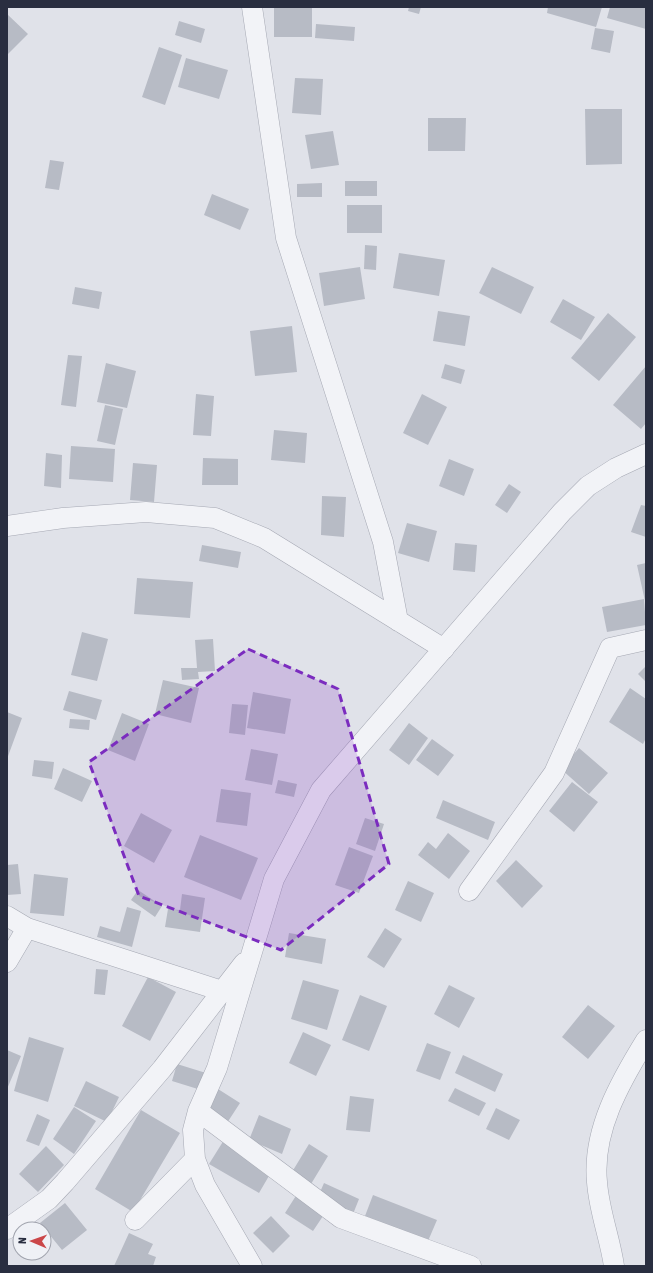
<svg xmlns="http://www.w3.org/2000/svg" width="653" height="1273" font-family="'Asap Condensed',sans-serif">
<style>
.building{fill:#b7bbc5}
.lines{fill:none;stroke-linecap:round;stroke-linejoin:round}
.street-casing{stroke:#a5a8b3;stroke-width:21}
.street{stroke:#f2f3f7;stroke-width:20}
.marked{fill:#7b2cbf;fill-opacity:0.2;stroke:#7b2cbf;stroke-width:3;stroke-dasharray:8 5;stroke-linejoin:round}
</style>
<rect width="100%" height="100%" fill="#e0e2e9"/>
<path class="building" d="M274 7H312V37H274Z
M409 7H421L419 14 408 11Z
M548 7H602L596 27 547 13Z
M610 7H646V29L607 18Z
M7 14 28 34 7 55Z
M179 21 205 29 201 43 175 35Z
M316 24 355 27 354 41 315 38Z
M595 28 614 31 610 53 591 49Z
M159 47 182 55 165 105 142 97Z
M186 58 228 70 219 99 178 87Z
M295 78 323 79 321 115 292 113Z
M585 109H622V164L586 165Z
M428 118H466L465 151H428Z
M333 131 339 165 311 169 305 135Z
M50 160 64 162 59 190 45 188Z
M345 181H377V196H345Z
M322 183V197H297V184Z
M212 194 249 209 240 230 204 215Z
M347 205H382V233H347Z
M365 245 377 246 376 270 364 269Z
M399 253 445 260 439 296 393 288Z
M360 267 365 299 324 306 319 273Z
M492 267 534 287 521 314 479 293Z
M75 287 102 292 99 309 72 304Z
M563 299 595 317 581 340 550 322Z
M438 311 470 316 465 346 433 341Z
M608 313 636 337 599 381 571 358Z
M292 326 297 372 255 376 250 331Z
M68 355 82 356 76 407 61 405Z
M106 363 136 371 127 408 97 402Z
M445 364 465 370 461 384 441 378Z
M646 366V423L641 429 613 405Z
M196 394 214 396 211 436 193 435Z
M422 394 447 407 428 445 403 433Z
M105 405 123 409 115 445 97 441Z
M274 430 307 433 305 463 271 460Z
M71 446 115 449 113 482 69 479Z
M46 453 62 455 61 488 44 486Z
M203 458 238 459V485H202Z
M449 459 474 469 464 496 439 486Z
M133 463 157 465 154 502 130 500Z
M509 484 521 492 507 513 495 505Z
M322 496 346 497 344 537 321 535Z
M641 505 646 506V537L631 532Z
M407 523 437 531 429 562 398 553Z
M455 543 477 545 475 572 453 570Z
M202 545 241 552 238 568 199 561Z
M646 563V601H645L637 565Z
M137 578 193 582 190 618 134 614Z
M644 599 646 625 607 632 602 607Z
M82 632 108 639 97 681 71 675Z
M213 639 215 671 198 672 199 679 182 680 181 668H197L195 640Z
M646 666V682L638 674Z
M163 680 199 688 191 723 155 714Z
M630 688 646 699V738L643 744 609 722Z
M69 691 102 700 96 720 63 710Z
M253 692 291 699 285 734 247 728Z
M232 704 248 705 245 735 229 733Z
M7 712 22 718 7 759Z
M122 713 149 724 135 761 108 750Z
M70 719 90 720 89 730 69 728Z
M409 723 428 738 409 765 389 750Z
M432 739 454 755 438 776 416 760Z
M579 748 608 773 589 794 561 769Z
M251 749 278 754 272 785 245 780Z
M34 760 54 762 52 779 32 776Z
M63 768 92 781 82 802 54 789Z
M278 780 297 784 294 797 275 793Z
M572 782 598 802 574 832 549 811Z
M221 789 251 793 247 826 216 822Z
M443 800 495 822 488 840 436 818Z
M141 813 172 830 154 863 124 846Z
M365 818 384 824 375 851 356 844Z
M448 833 470 851 449 879 418 855 428 842 436 849Z
M200 835 258 858 241 900 184 877Z
M349 847 373 856 359 893 335 885Z
M516 860 543 886 522 908 496 881Z
M18 864 21 894 7 895V865Z
M34 874 68 878 64 916 30 913Z
M408 881 434 893 421 922 395 910Z
M138 890 162 906 155 917 131 900Z
M182 894 205 898 200 932 165 927 168 909 180 910Z
M127 907 141 911 132 947 97 937 100 926 120 932Z
M385 928 402 939 384 968 367 957Z
M289 933 326 939 322 964 285 957Z
M96 969 108 970 105 995 94 994Z
M148 977 176 992 150 1041 122 1026Z
M303 980 339 990 327 1030 291 1019Z
M449 985 475 998 459 1028 434 1014Z
M360 995 387 1006 369 1051 342 1040Z
M588 1005 615 1026 588 1059 562 1037Z
M303 1032 331 1045 316 1076 289 1063Z
M29 1037 64 1048 48 1102 14 1091Z
M427 1043 451 1052 440 1080 416 1071Z
M7 1050 21 1056 7 1089Z
M463 1055 503 1074 495 1092 455 1073Z
M177 1064 206 1073 201 1090 172 1081Z
M86 1081 119 1097 107 1122 74 1106Z
M455 1088 486 1103 479 1116 448 1101Z
M218 1089 240 1103 227 1123 205 1109Z
M350 1096 374 1099 370 1132 346 1130Z
M74 1107 96 1121 74 1154 53 1139Z
M496 1108 520 1120 509 1140 486 1129Z
M141 1110 180 1133 133 1212 95 1189Z
M37 1114 50 1120 39 1146 26 1141Z
M259 1115 291 1129 282 1154 249 1140Z
M224 1140 273 1169 259 1193 209 1164Z
M309 1144 328 1156 311 1184 292 1172Z
M46 1146 64 1165 38 1192 19 1174Z
M324 1183 359 1199 353 1214 317 1199Z
M299 1191 327 1210 313 1231 285 1213Z
M373 1195 437 1220 428 1241 365 1216Z
M65 1203 87 1230 62 1250 40 1223Z
M271 1216 290 1236 273 1253 253 1233Z
M129 1233 153 1244 148 1254 156 1257 153 1266H114Z"/>
<g class="lines">
<g class="street-casing">
<path id="street" d="M252 7 286 238 383 542 398 621
M7 526 63 518 146 512 215 518 264 538 444 649
M469 891 554 773 610 648 646 640
M7 916 27 928 222 991
M7 962 27 928
M198 1111 341 1218 471 1266
M135 1220 195 1159
M7 1229 49 1199 65 1182 162 1069 244 963
M252 1266 205 1185 195 1159 193 1130 198 1111 217 1068 274 879 321 790 562 512 588 486 616 468 646 454
M614 1266C610 1238 599 1211 597 1182 592 1131 620 1082 646 1040"/>
</g>
<use href="#street" class="street"/>
</g>
<path class="marked" d="M248 649 338 689 389 864 281 950 139 896 89 762Z"/>
<rect width="653" height="1273" fill="none" stroke="#292e40" stroke-width="16"/>
<g transform="translate(32 1241) rotate(272)"><circle r="19" fill="#eff1f6" stroke="#a0a3ad"/>
<path d="M0-3L7 15L0 10L-7 15Z" fill="#cb4749"/>
<text y="-6" font-size="11" font-weight="bold" text-anchor="middle" fill="#292e40">N</text>
</g>
</svg>
